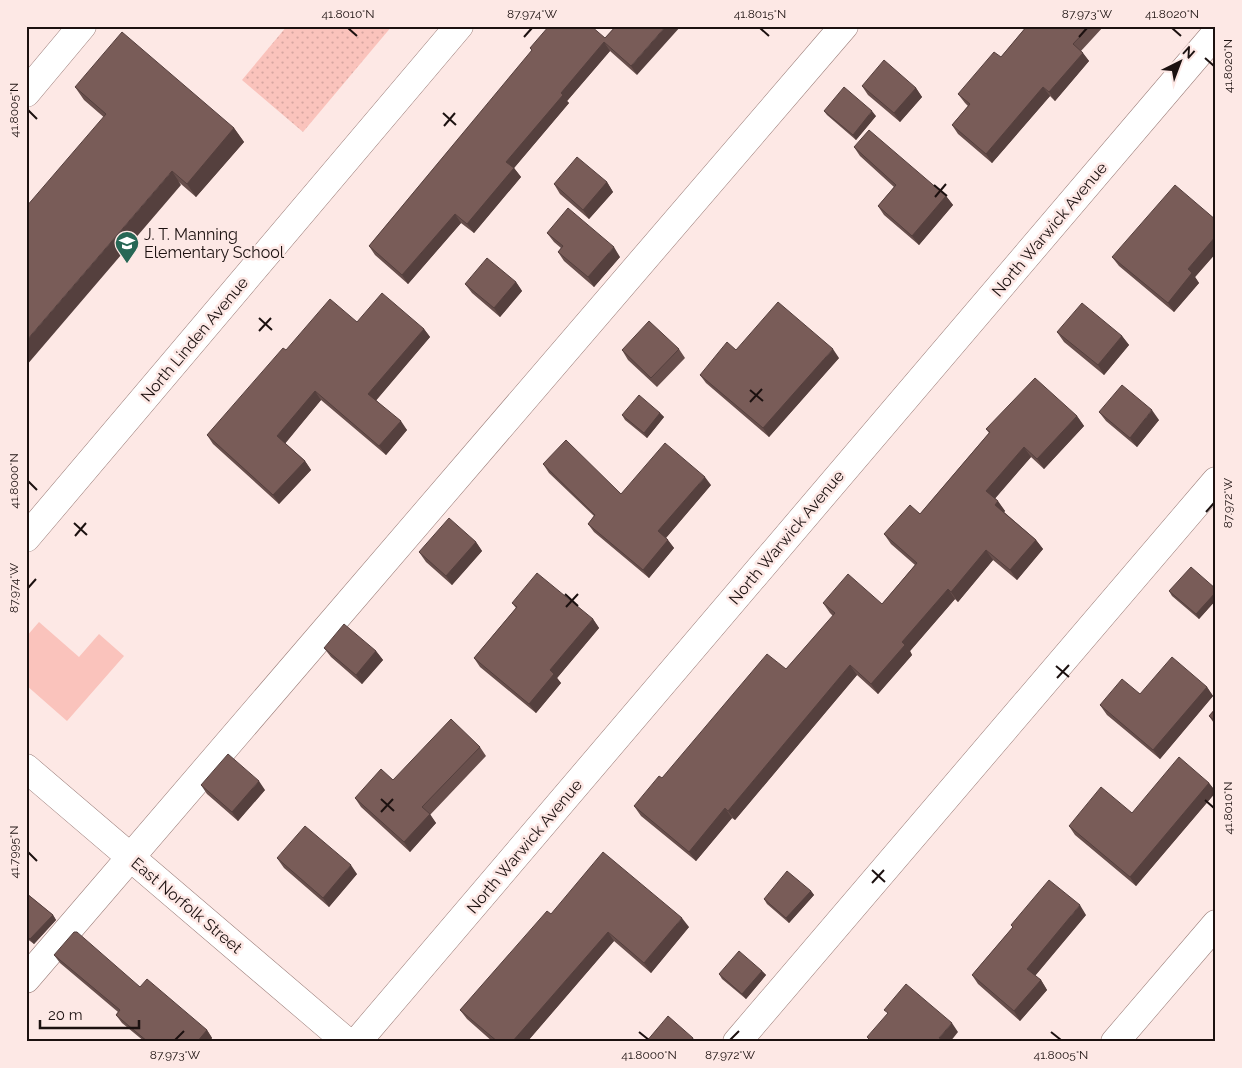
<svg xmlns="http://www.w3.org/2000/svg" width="1242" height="1068" font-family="Raleway,sans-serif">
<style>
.grass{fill:url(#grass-dots)}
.pitch{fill:#fac3bc}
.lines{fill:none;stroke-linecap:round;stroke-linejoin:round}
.minor-casing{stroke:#9a7c78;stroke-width:29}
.minor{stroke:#fff;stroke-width:28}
.wall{fill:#684f4c}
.shaded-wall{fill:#55403e}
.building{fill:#795c58;stroke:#55403e}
.ticks{fill:none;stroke:#1c1110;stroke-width:2}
.labels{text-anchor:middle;stroke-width:5;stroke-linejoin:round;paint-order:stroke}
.street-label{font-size:16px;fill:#1c1110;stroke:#fde8e5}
.poi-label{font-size:16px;fill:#1c1110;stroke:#fde8e5;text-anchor:start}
.neatline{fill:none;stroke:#1c1110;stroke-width:2}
.ticks-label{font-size:12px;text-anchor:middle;fill:#1c1110}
</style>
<defs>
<pattern id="grass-dots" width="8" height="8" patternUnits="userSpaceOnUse" patternTransform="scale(1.25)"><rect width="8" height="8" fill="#fac3bc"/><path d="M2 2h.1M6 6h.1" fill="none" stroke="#d6a6a1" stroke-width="1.8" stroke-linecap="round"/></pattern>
</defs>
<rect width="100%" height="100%" fill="#fde8e5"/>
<path class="grass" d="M287 26H392L303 132 242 80Z"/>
<path class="pitch" d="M39 622 79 657 99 634 124 656 67 721 26 685V637Z"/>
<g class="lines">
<g class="minor-casing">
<path id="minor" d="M26 93 82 26
M26 538 459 26
M26 768 347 1042
M26 979 844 26
M357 1042 1216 33
M737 1042 1216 481
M1115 1042 1216 924"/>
</g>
<use href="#minor" class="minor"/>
</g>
<path class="wall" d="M616 26 637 75 610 51 567 101 569 103 514 168 521 177 474 233 461 223 408 284 375 255 369 246 532 51 530 48 605 38Z
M1027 26H1104L1081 51 1089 61 1055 101 1050 96 992 163 958 134 952 125 968 106 965 103 958 94 1001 57Z
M862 86 916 88 922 97 900 122 868 95Z
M75 87 234 128 244 142 196 197 84 100Z
M824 111 876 116 856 140 827 115Z
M854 147 946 196 953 205 919 245 884 215 878 206 894 187 860 156Z
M607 182 613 192 589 219 560 194 554 184Z
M1216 220V253L1195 277 1199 283 1174 312 1119 266 1112 257Z
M547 233 620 257 594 287 564 261 558 252 561 248 554 242Z
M516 282 522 291 500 317 472 293 465 284Z
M357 322 424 329 430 337 376 400 407 430 386 455 321 400 285 443 305 461 311 470 279 504 213 444 207 435 286 350Z
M1057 332 1122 336 1129 345 1104 375 1064 342Z
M679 349 685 358 657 387 628 360 622 350Z
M839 358 769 437 706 383 700 375Z
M1099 412 1159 420 1137 447 1106 421Z
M660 413 664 417 647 438 625 420 622 415Z
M1077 416 1084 426 1044 469 1031 457 995 498 1005 511 1004 512 1036 540 1043 549 1017 580 993 560 958 602 955 599 910 651 912 655 878 694 857 675 735 820 732 818 696 861 641 816 634 806 662 778 786 669 833 616 830 613 823 603 882 604 915 565 891 544 884 534 920 514 989 433 986 429Z
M543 464 621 494 711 485 666 538 674 548 649 578 594 532 588 524 594 516 549 473Z
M476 542 482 551 452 585 426 562 419 552Z
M1216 589V600L1199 619 1172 596 1169 591Z
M512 603 593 619 599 628 557 678 561 683 536 713 480 667 474 658 516 608Z
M324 648 376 651 383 660 362 684 331 657Z
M1207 687 1213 696 1160 759 1107 715 1100 705 1140 694Z
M1216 708V726L1209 716Z
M480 747 486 756 430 815 436 823 410 852 361 807 355 798 393 780Z
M1209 783 1216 792 1136 886 1075 835 1069 826 1132 813Z
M201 785 265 790 238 821 207 794Z
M277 858 357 874 329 907 284 868Z
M811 891 814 895 789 923 767 904 764 899Z
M26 893 53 915 56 920 34 944 26 938Z
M551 914 689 927 651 973 614 941 527 1042H493L467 1019 460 1010Z
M1086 915 1035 976 1041 980 1047 990 1020 1021 978 984 972 975 1013 927 1011 925Z
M54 955 140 987 207 1030 212 1038 209 1042H145L122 1023 116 1015 118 1012 60 963Z
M762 971 766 975 746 999 722 979 719 974Z"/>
<path class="shaded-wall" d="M666 26H681L637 75 631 66Z
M604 42 610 51 567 101 569 103 514 168 521 177 474 233 467 224 506 162 561 93Z
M1083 53 1089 61 1055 101 1049 92Z
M1043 87 1050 96 992 163 986 154Z
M916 88 922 97 900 122 894 113Z
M872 111 876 116 856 140 853 135Z
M234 128 244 142 196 197 187 184Z
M172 171 181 185 26 366V341Z
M607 182 613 192 589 219 583 210Z
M946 196 953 205 919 245 912 236Z
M455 214 461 223 408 284 402 275Z
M1216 236V253L1195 277 1199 283 1174 312 1168 303 1188 269Z
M614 247 620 257 594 287 588 277Z
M516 282 522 291 500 317 494 308Z
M424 329 430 337 374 403 368 394Z
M1122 336 1129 345 1104 375 1098 365Z
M833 349 839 358 769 437 763 428Z
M315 391 321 400 284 445 277 436Z
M1152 410 1159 420 1137 447 1130 438Z
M660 413 664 417 647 438 644 433Z
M1077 416 1084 426 1044 469 1037 459Z
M401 421 407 430 386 455 379 446Z
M1024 447 1031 457 993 501 986 491Z
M305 461 311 470 279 504 273 495Z
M705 477 711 485 664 540 658 531Z
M998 501 1005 511 1002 515 995 505Z
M668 540 674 548 649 578 643 570Z
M1036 540 1043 549 1017 580 1010 570Z
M476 542 482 551 452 585 446 576Z
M986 550 993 560 958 602 951 592Z
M948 589 955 599 910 651 912 655 878 694 871 684 902 642Z
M1216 592V600L1199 619 1196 614Z
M593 619 599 628 557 678 561 683 536 713 529 704 550 670Z
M376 651 383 660 362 684 356 675Z
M850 665 857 675 735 820 728 811Z
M1207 687 1213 696 1160 759 1153 750Z
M259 781 265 790 238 821 232 812Z
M1209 783 1216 792 1136 886 1130 877Z
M725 808 732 818 696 861 689 852Z
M430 814 436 823 410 852 404 842Z
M351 865 357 874 329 907 323 898Z
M811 891 814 895 789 923 786 918Z
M1080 905 1086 915 1033 978 1027 969Z
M53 915 56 920 34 944 30 939Z
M682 918 689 927 651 973 644 963Z
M608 932 614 941 527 1042H512Z
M762 971 766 975 746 999 742 994Z
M1041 980 1047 990 1020 1021 1014 1011Z
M952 1023 958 1032 950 1042H942L939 1038Z
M207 1030 212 1038 209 1042H197Z
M693 1038 695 1042H690Z"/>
<path class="building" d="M549 26H591L605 38 616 26H666L631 66 604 42 561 93 563 95 506 162 514 168 467 224 455 214 402 275 369 246 532 50 530 48Z
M1027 26H1090L1073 44 1083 53 1049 92 1043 87 986 154 952 125 970 104 958 94 994 52 1001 57Z
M122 32 234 128 187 184 172 171 26 341V207L106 114 75 87Z
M884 60 916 88 894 113 862 86Z
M844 87 872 111 853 135 824 111Z
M869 130 946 196 912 236 878 206 896 185 854 147Z
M577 157 607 182 583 210 554 184Z
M1175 185 1216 220V236L1188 269 1192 273 1168 303 1112 257Z
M568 208 614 247 588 277 558 252 563 246 547 233Z
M487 258 516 282 494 308 465 284Z
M382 293 424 329 368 394 401 421 379 446 315 391 277 436 305 461 273 495 207 435 283 348 286 350 330 299 357 322Z
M778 302 833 349 763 428 700 375 727 342 736 350Z
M1082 303 1122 336 1098 365 1057 332Z
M649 321 679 349 651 378 622 350Z
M1035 378 1077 416 1037 459 1024 447 986 491 998 501 995 505 1036 540 1010 570 986 550 951 592 948 589 902 642 905 645 871 684 850 665 728 811 725 808 689 852 634 806 659 776 662 778 767 654 786 669 835 613 823 603 848 574 882 604 917 563 884 534 910 505 920 514 990 432 986 429Z
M1122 385 1152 410 1130 438 1099 412Z
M639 395 660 413 644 433 622 415Z
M566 440 621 494 665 443 705 477 658 531 668 540 643 570 588 524 595 515 543 464Z
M449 518 476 542 446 576 419 552Z
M1191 567 1216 589V592L1196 614 1169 591Z
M537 573 593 619 550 670 554 674 529 704 474 658 517 607 512 603Z
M344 624 376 651 356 675 324 648Z
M1172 657 1207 687 1153 750 1100 705 1122 679 1140 694Z
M1216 708V722L1209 716Z
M451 719 480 747 422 807 430 814 404 842 355 798 381 769 393 780Z
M228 754 259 781 232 812 201 785Z
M1179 757 1209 783 1130 877 1069 826 1101 787 1132 813Z
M305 826 351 865 323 898 277 858Z
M603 852 682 918 644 963 608 932 512 1042H498L460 1010 547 911 551 914Z
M787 871 811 891 786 918 764 899Z
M1049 880 1080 905 1027 969 1041 980 1014 1011 972 975 1013 927 1011 925Z
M26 893 53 915 30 939 26 936Z
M74 932H77L140 987 147 979 207 1030 197 1042H148L116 1015 120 1010 54 955Z
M739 951 762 971 742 994 719 974Z
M906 984 952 1023 939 1038 943 1040 942 1042H872L867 1037 888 1013 884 1010Z
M668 1016 693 1038 690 1042H646Z"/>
<path class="ticks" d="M348 28 357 36M760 28 769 36M1172 28 1181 36M524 37 532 28M1079 37 1087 28M1205 58 1214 66M28 110 37 119M443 113 456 125M444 126 455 113M934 185 947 196M935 197 946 184M259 318 272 330M259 331 271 318M750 390 763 401M750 402 762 389M28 481 37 490M1206 512 1214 503M74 523 87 535M75 536 86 523M28 588 36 579M565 594 578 606M566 607 578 594M1056 666 1069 677M1057 678 1069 665M381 799 394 811M1205 800 1214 808M381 812 393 799M28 852 37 861M872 870 885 882M872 883 884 870M639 1032 649 1040M1051 1032 1061 1040M175 1040 184 1031M730 1040 739 1031"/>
<defs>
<g id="school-pin" transform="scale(1.25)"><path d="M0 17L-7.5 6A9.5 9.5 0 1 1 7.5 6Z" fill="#276755" stroke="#fde8e5"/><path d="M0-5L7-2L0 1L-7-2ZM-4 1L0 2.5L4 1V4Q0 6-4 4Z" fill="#fff"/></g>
</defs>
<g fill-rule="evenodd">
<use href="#school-pin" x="127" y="243"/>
</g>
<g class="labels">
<g class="street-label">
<text transform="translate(1049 229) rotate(-50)" y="6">North Warwick Avenue</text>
<text transform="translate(194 339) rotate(-50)" y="6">North Linden Avenue</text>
<text transform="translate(786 537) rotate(-50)" y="6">North Warwick Avenue</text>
<text transform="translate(524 846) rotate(-50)" y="6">North Warwick Avenue</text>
<text transform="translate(187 905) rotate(40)" y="6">East Norfolk Street</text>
</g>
<g class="poi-label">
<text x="144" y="240">J. T. Manning<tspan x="144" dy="18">Elementary School</tspan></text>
</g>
</g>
<rect width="1242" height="1068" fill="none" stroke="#fde8e5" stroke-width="55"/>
<g transform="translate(1180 62) rotate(42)" stroke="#fde8e5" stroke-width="4" paint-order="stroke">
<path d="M0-4L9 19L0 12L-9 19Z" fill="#1c1110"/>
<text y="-8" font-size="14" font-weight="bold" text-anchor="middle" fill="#1c1110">N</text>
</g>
<path d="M40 1020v8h99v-8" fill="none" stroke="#1c1110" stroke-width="2.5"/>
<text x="48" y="1020" font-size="15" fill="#1c1110" stroke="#fde8e5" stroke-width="4" paint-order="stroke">20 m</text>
<rect x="28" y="28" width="1186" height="1012" class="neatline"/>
<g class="ticks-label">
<text x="348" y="18">41.8010°N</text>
<text x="532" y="18">87.974°W</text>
<text x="760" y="18">41.8015°N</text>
<text x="1087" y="18">87.973°W</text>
<text x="1172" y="18">41.8020°N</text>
<text transform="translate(1228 66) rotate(-90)" y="4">41.8020°N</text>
<text transform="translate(14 110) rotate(-90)" y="4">41.8005°N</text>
<text transform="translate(14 481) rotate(-90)" y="4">41.8000°N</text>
<text transform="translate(1228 503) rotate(-90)" y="4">87.972°W</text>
<text transform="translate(14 588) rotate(-90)" y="4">87.974°W</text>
<text transform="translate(1228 808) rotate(-90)" y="4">41.8010°N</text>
<text transform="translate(14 852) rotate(-90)" y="4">41.7995°N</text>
<text x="175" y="1059">87.973°W</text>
<text x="649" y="1059">41.8000°N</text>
<text x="730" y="1059">87.972°W</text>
<text x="1061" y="1059">41.8005°N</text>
</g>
</svg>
